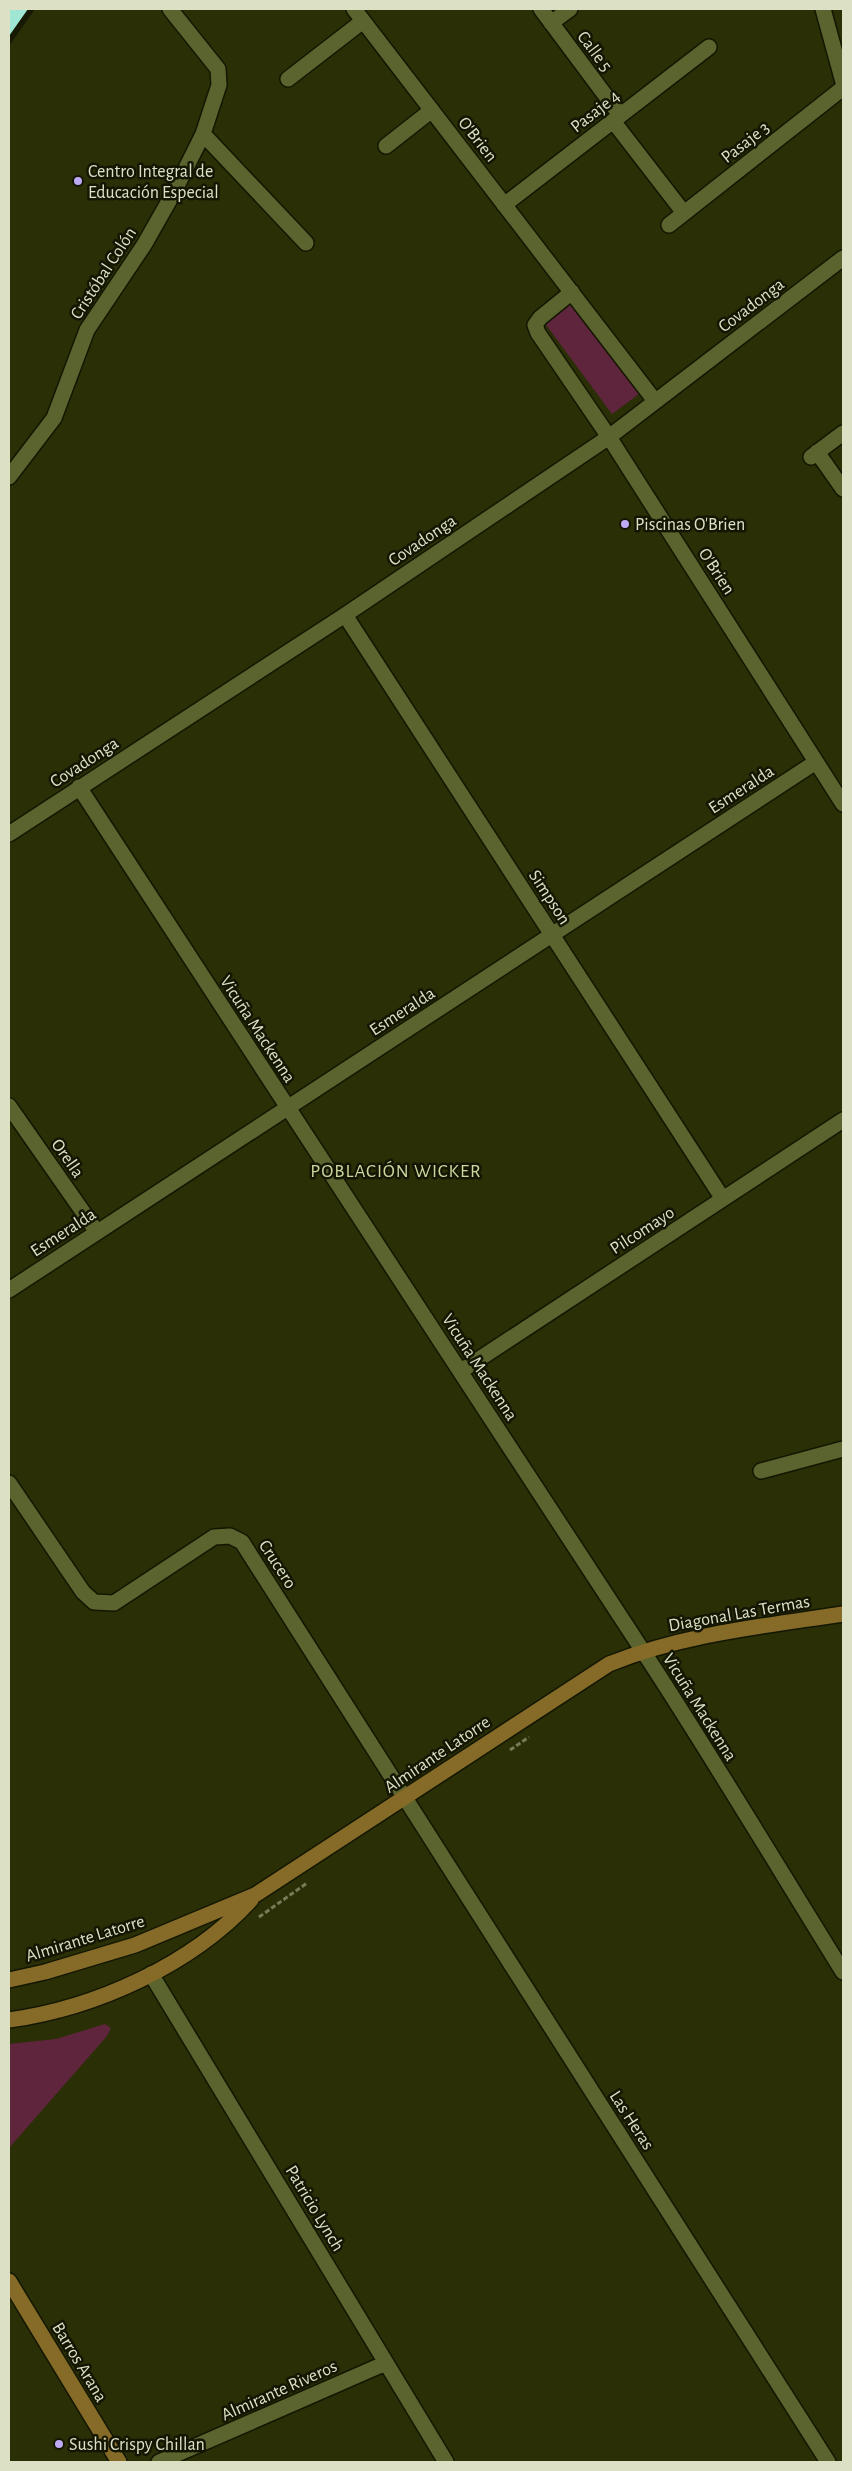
<svg xmlns="http://www.w3.org/2000/svg" width="852" height="2471" font-family="'Alegreya Sans',sans-serif">
<style>
.green{fill:#5e253d}
.shadow{fill:#0007}
.building{fill:#9fe6d4}
.lines{fill:none;stroke-linecap:round;stroke-linejoin:round}
.minor-casing{stroke:#131700;stroke-width:18}
.secondary-casing{stroke:#131700;stroke-width:18}
.path{stroke:#777c58;stroke-width:3;stroke-dasharray:5 2.5;stroke-linecap:butt}
.minor{stroke:#5b632e;stroke-width:15}
.secondary{stroke:#856b27;stroke-width:15}
.poi-dot{fill:#bda9f5;stroke:#141603;stroke-width:2}
.labels{text-anchor:middle;stroke-width:5;stroke-linejoin:round;paint-order:stroke}
.street-label{font-size:18px;fill:#dce1c5;stroke:#141603}
.poi-label{font-size:18px;fill:#dce1c5;stroke:#141603;text-anchor:start}
.neighbourhood-label{font-size:19px;letter-spacing:1px;fill:#ccd69e;stroke:#141603}
</style>
<rect width="100%" height="100%" fill="#2b2f06"/>
<path class="green" d="M572 301 639 394 612 414 544 322Z
M105 2024 111 2028 107 2036 9 2148V2044L56 2039Z"/>
<path class="shadow" d="M9 9H35L9 46Z"/>
<path class="building" d="M9 9H28L9 36Z"/>
<g class="lines">
<g class="minor-casing">
<path id="minor" d="M354 9 655 401
M541 9 620 115
M823 9 843 82
M551 23 570 9
M288 79 363 21
M613 121 684 213
M203 134 306 243
M386 146 432 110
M504 205 709 47
M669 225 843 88
M572 292 540 318 535 325 538 333 609 437 843 804
M817 452 843 489
M811 457 843 433
M9 477 54 418 87 330 144 245 173 194 203 134 219 85 218 69 170 9
M345 615 723 1199
M79 787C270 1083 464 1376 656 1671 720 1770 781 1872 843 1972
M9 834 345 615 609 437 843 258
M9 1106 97 1232
M9 1290 816 762
M461 1371 843 1120
M761 1471 843 1449
M9 1483 83 1592 94 1602 114 1603 214 1537 230 1536 242 1542 828 2462
M151 1974 446 2462
M159 2462 386 2363"/>
</g>
<g class="secondary-casing">
<path id="secondary" d="M9 1980 45 1972 135 1945 255 1895 609 1664C684 1634 764 1626 843 1614
M9 2020C96 2008 191 1965 251 1900
M9 2281 119 2462"/>
</g>
<path class="path" d="M510 1750 529 1737
M259 1917 307 1883"/>
<use href="#minor" class="minor"/>
<use href="#secondary" class="secondary"/>
</g>
<g class="poi-dot">
<circle cx="78" cy="181" r="5"/>
<circle cx="625" cy="524" r="5"/>
<circle cx="59" cy="2444" r="5"/>
</g>
<g class="labels">
<g class="street-label">
<text transform="translate(595 51) rotate(53)" y="6">Calle 5</text>
<text transform="translate(595 111) rotate(-38)" y="6">Pasaje 4</text>
<text transform="translate(478 139) rotate(52)" y="6">O'Brien</text>
<text transform="translate(745 142) rotate(-38)" y="6">Pasaje 3</text>
<text transform="translate(103 273) rotate(-57)" y="6">Cristóbal Colón</text>
<text transform="translate(751 305) rotate(-37)" y="6">Covadonga</text>
<text transform="translate(422 540) rotate(-34)" y="6">Covadonga</text>
<text transform="translate(717 571) rotate(57)" y="6">O'Brien</text>
<text transform="translate(84 762) rotate(-33)" y="6">Covadonga</text>
<text transform="translate(741 789) rotate(-33)" y="6">Esmeralda</text>
<text transform="translate(550 897) rotate(57)" y="6">Simpson</text>
<text transform="translate(402 1011) rotate(-33)" y="6">Esmeralda</text>
<text transform="translate(258 1029) rotate(57)" y="6">Vicuña Mackenna</text>
<text transform="translate(68 1158) rotate(55)" y="6">Orella</text>
<text transform="translate(642 1230) rotate(-33)" y="6">Pilcomayo</text>
<text transform="translate(63 1232) rotate(-33)" y="6">Esmeralda</text>
<text transform="translate(480 1367) rotate(57)" y="6">Vicuña Mackenna</text>
<text transform="translate(278 1564) rotate(57)" y="6">Crucero</text>
<text transform="translate(739 1613) rotate(-10)" y="6">Diagonal Las Termas</text>
<text transform="translate(700 1707) rotate(58)" y="6">Vicuña Mackenna</text>
<text transform="translate(437 1754) rotate(-34)" y="6">Almirante Latorre</text>
<text transform="translate(85 1938) rotate(-17)" y="6">Almirante Latorre</text>
<text transform="translate(632 2120) rotate(57)" y="6">Las Heras</text>
<text transform="translate(315 2208) rotate(59)" y="6">Patricio Lynch</text>
<text transform="translate(80 2362) rotate(59)" y="6">Barros Arana</text>
<text transform="translate(279 2390) rotate(-24)" y="6">Almirante Riveros</text>
</g>
<g class="poi-label">
<text x="88" y="177">Centro Integral de<tspan x="88" dy="21">Educación Especial</tspan></text>
<text x="635" y="530">Piscinas O'Brien</text>
<text x="69" y="2450">Sushi Crispy Chillan</text>
</g>
<g class="neighbourhood-label">
<text x="396" y="1177">POBLACIÓN WICKER</text>
</g>
</g>
<rect width="852" height="2471" fill="none" stroke="#dce1c5" stroke-width="20"/>
</svg>
